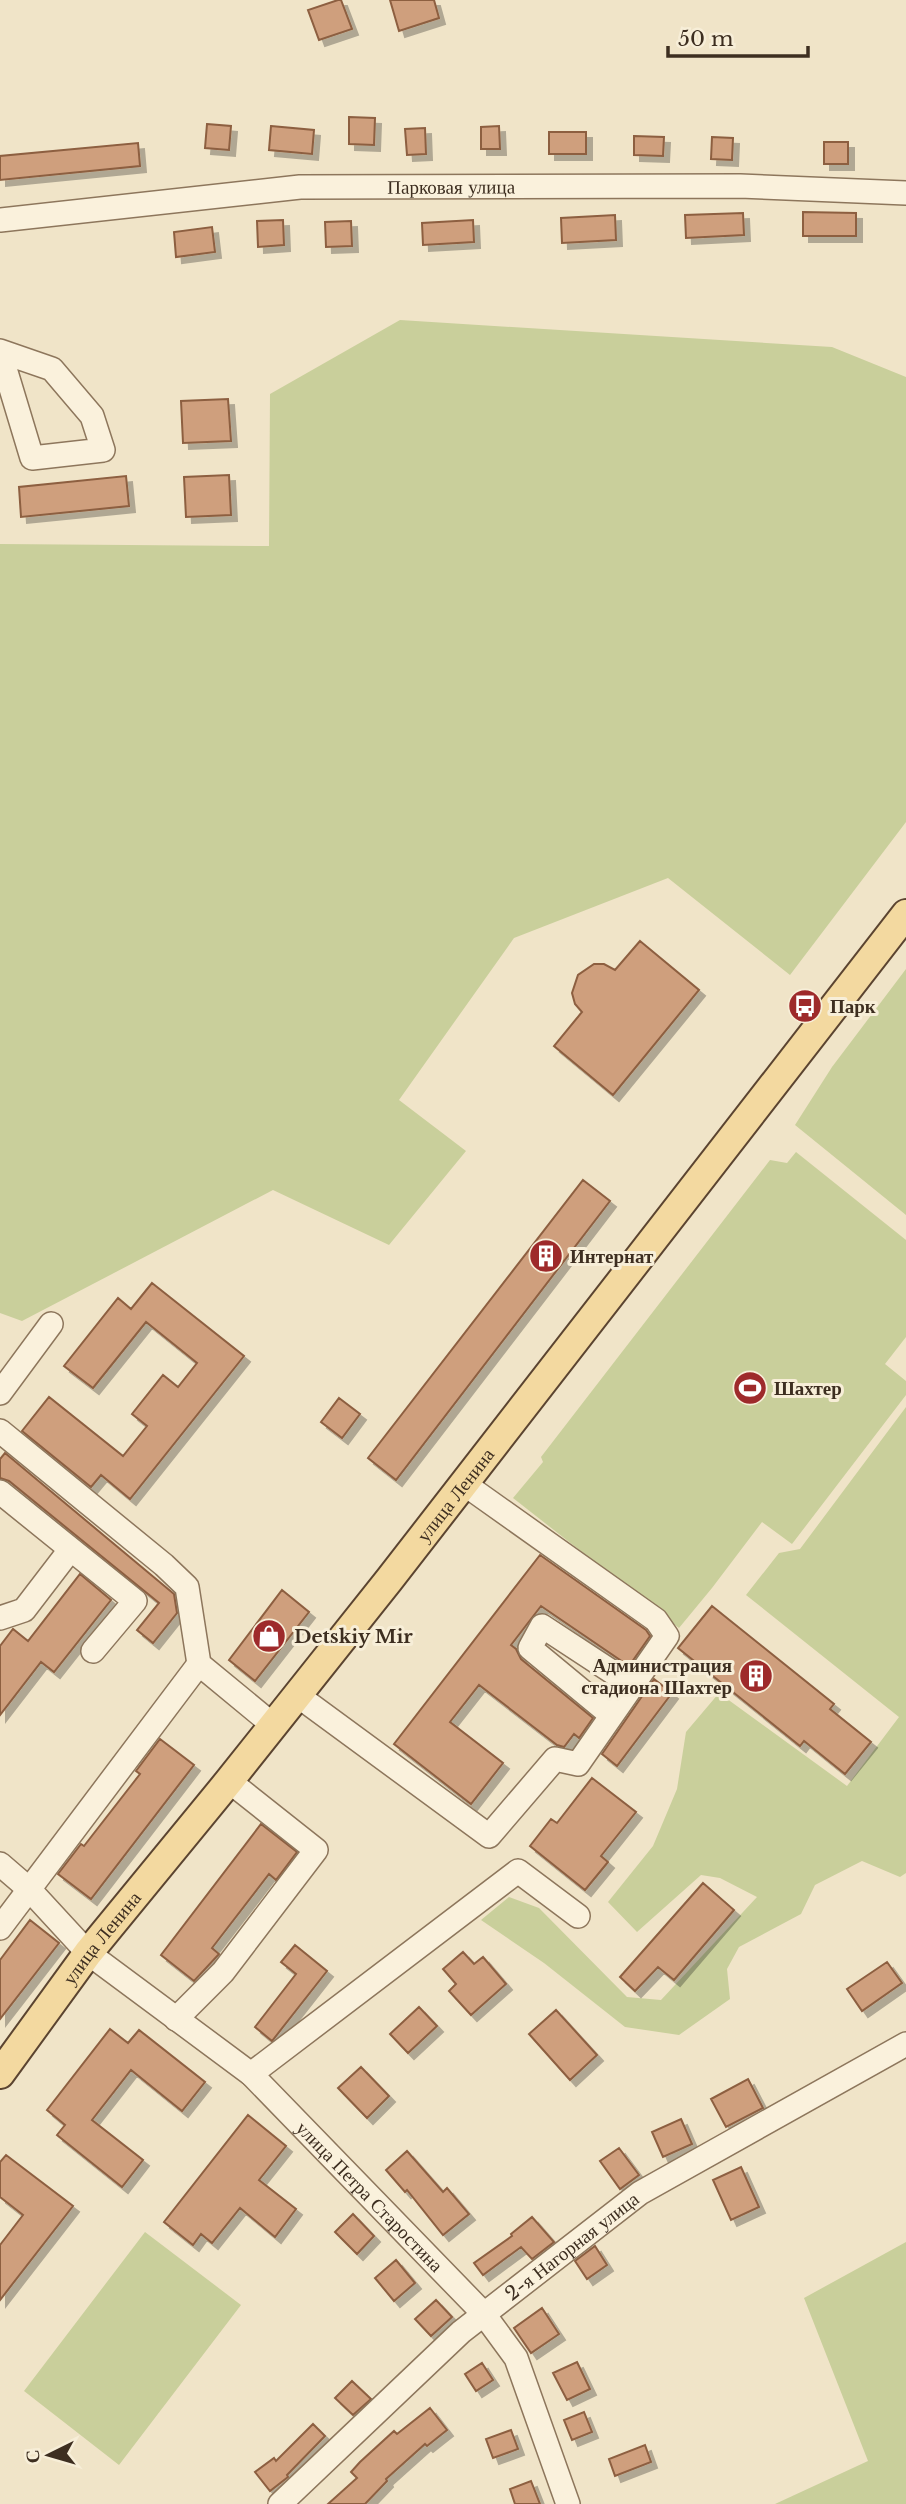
<svg xmlns="http://www.w3.org/2000/svg" width="906" height="2504" font-family="'Libre Baskerville',serif">
<style>
.green{fill:#c9cf9b}
.building{fill:#cf9f7d;stroke:#8d5f41;stroke-width:2;filter:url(#shadow)}
.lines{fill:none;stroke-linecap:round;stroke-linejoin:round}
.minor-casing{stroke:#8d765c;stroke-width:26}
.major-casing{stroke:#5b4430;stroke-width:32}
.minor{stroke:#faf1dc;stroke-width:23}
.major{stroke:#f3d9a0;stroke-width:28}
.labels{text-anchor:middle;stroke-width:6;stroke-linejoin:round;paint-order:stroke}
.street-label{font-size:19px;fill:#3d2e20;stroke:#f7eed8}
.poi-label{font-size:19px;font-weight:bold;fill:#3d2e20;stroke:#f7eed8;text-anchor:start}
</style>
<defs>
<filter id="shadow"><feDropShadow dx="6" dy="6" stdDeviation="0" flood-color="#0004"/></filter>
</defs>
<rect width="100%" height="100%" fill="#f0e4c8"/>
<path class="green" d="M400 320 832 347 906 377V822L790 975 668 878 514 938 399 1100 466 1151 389 1245 273 1190 22 1321 0 1313V544L269 546 270 394Z
M906 969V1215L795 1125 832 1067Z
M796 1152 906 1240V1337L885 1364 906 1381V1395L792 1544 762 1522 712 1588 679 1628 513 1498 543 1462 541 1457 770 1160 787 1163Z
M906 1407V1873L900 1877 862 1861 815 1885 801 1914 739 1947 727 1969 730 1999 679 2035 625 2027 544 1963 481 1920 509 1897 539 1908 627 1997 661 2000 757 1897 720 1878 701 1875 637 1932 608 1902 653 1846 677 1789 686 1732 719 1693 847 1786 899 1717 746 1595 779 1553 800 1549Z
M145 2232 241 2305 119 2465 24 2391Z
M906 2242V2504H775L868 2461 804 2298Z"/>
<path class="building" d="M338 0H341L352 29 319 40 308 10Z
M390 0H434L439 18 399 31Z
M349 117 375 118 374 145 349 144Z
M207 124 231 126 229 150 205 148Z
M271 126 314 130 312 154 269 150Z
M499 126 500 149H481V127Z
M425 128 426 154 407 155 405 129Z
M549 132H586V154H549Z
M634 136 664 137 663 156 634 155Z
M712 137 733 138 732 160 711 159Z
M824 142H848V164H824Z
M138 143 140 166 0 180V156Z
M803 212 856 213V236H803Z
M743 213 744 235 686 238 685 215Z
M615 215 616 240 562 243 561 218Z
M283 220 284 245 258 247 257 221Z
M473 220 474 242 423 245 422 223Z
M351 221 352 246 326 247 325 222Z
M212 227 215 252 176 257 174 232Z
M228 399 231 441 183 443 181 401Z
M229 475 231 515 186 517 184 477Z
M126 476 129 506 21 517 19 487Z
M640 941 699 990 613 1095 554 1046 582 1012 575 1004 572 993 578 975 594 964H604L615 970Z
M583 1180 610 1201 396 1480 368 1458Z
M152 1283 244 1356 130 1499 101 1475 91 1487 22 1431 49 1397 123 1456 147 1426 132 1414 163 1375 178 1387 197 1363 146 1322 93 1388 64 1366 118 1298 131 1309Z
M339 1398 360 1414 342 1438 321 1422Z
M5 1453 174 1594 177 1613 153 1643 137 1630 159 1603 9 1481 0 1478V1459Z
M540 1555 646 1630 650 1636 629 1666 541 1606 511 1645 516 1649 521 1659 593 1718 579 1738 574 1734 564 1747 557 1745 479 1685 450 1722 503 1763 471 1804 394 1744Z
M80 1574 111 1600 54 1672 41 1662 0 1715V1646L13 1629 28 1641Z
M282 1590 309 1612 255 1681 229 1660Z
M712 1606 834 1704 830 1709 871 1742 845 1774 804 1741 800 1746 678 1648Z
M654 1679 672 1693 617 1766 602 1754Z
M160 1739 194 1765 91 1899 58 1874 81 1844 84 1846 140 1774 136 1771Z
M592 1778 636 1812 601 1856 608 1862 585 1890 530 1846 551 1819 557 1823Z
M261 1824 297 1852 276 1880 269 1874 212 1948 219 1954 194 1981 161 1955Z
M703 1883 734 1910 674 1980 658 1967 635 1991 620 1977Z
M30 1920 59 1943 0 2019V1960Z
M295 1945 327 1971 272 2041 255 2027 296 1974 281 1962Z
M463 1952 474 1964 483 1957 506 1984 471 2015 449 1991 456 1984 443 1969Z
M887 1962 902 1983 862 2011 847 1989Z
M419 2007 437 2026 408 2053 390 2034Z
M556 2010 597 2055 570 2080 529 2034Z
M110 2029 128 2043 139 2030 205 2082 182 2111 131 2070 92 2120 143 2160 122 2187 57 2135 65 2125 47 2110Z
M361 2067 389 2096 367 2118 338 2088Z
M748 2079 763 2108 726 2127 711 2099Z
M248 2115 286 2146 259 2180 296 2209 275 2237 240 2208 212 2243 201 2234 193 2245 164 2222Z
M681 2119 692 2144 663 2157 652 2132Z
M619 2148 639 2175 620 2189 600 2161Z
M407 2151 443 2192 447 2188 469 2214 443 2235 407 2190 405 2192 386 2170Z
M6 2155 73 2206 0 2300V2245L23 2215 0 2197V2162Z
M741 2167 759 2207 731 2220 713 2180Z
M353 2214 374 2236 357 2254 335 2232Z
M532 2217 554 2242 532 2259 521 2247 483 2275 474 2263 512 2236 511 2234Z
M595 2246 607 2265 587 2279 575 2261Z
M396 2260 415 2283 394 2301 375 2278Z
M436 2300 452 2317 431 2336 415 2319Z
M542 2308 559 2334 531 2353 514 2328Z
M577 2362 590 2389 567 2400 553 2373Z
M482 2363 493 2380 476 2391 465 2374Z
M352 2381 371 2399 353 2415 335 2398Z
M430 2408 447 2430 427 2446 425 2444 386 2479 387 2481 365 2504H328L357 2478 351 2472 360 2462 394 2431 397 2434Z
M584 2412 592 2432 572 2440 564 2420Z
M313 2424 325 2436 287 2475 288 2477 270 2491 255 2472 274 2458 276 2461Z
M511 2430 518 2449 493 2458 486 2439Z
M645 2445 651 2462 615 2476 609 2459Z
M531 2481 540 2504H515L510 2489Z"/>
<g class="lines">
<g class="minor-casing">
<g id="minor">
<path id="s1" d="M0 220 300 187 740 186 906 193"/>
<path d="M0 351 52 369 92 416 103 450 32 458 0 352"/>
<path d="M0 1393 51 1324"/>
<path d="M0 1431 164 1565 187 1587 199 1664 273 1725"/>
<path d="M0 1492 135 1601 93 1651"/>
<path d="M0 1618 24 1610 70 1550"/>
<path d="M297 1695 489 1836 555 1759 578 1764 667 1636 656 1620 463 1483"/>
<path d="M611 1715 530 1648 542 1626 632 1685"/>
<path id="s2" d="M0 1864 29 1889 88 1953 251 2074 483 2313 516 2358 568 2504"/>
<path d="M0 1928 199 1664"/>
<path d="M176 2019 223 1972 316 1850 229 1781"/>
<path d="M251 2074 518 1871 578 1916"/>
<path id="s3" d="M280 2504 461 2332 640 2193 906 2044"/>
</g>
</g>
<g class="major-casing">
<g id="major">
<path id="s4" d="M0 2074 88 1953 229 1781 389 1580 906 914"/>
</g>
</g>
<use href="#minor" class="minor"/>
<use href="#major" class="major"/>
</g>
<defs>
<g id="bus-disc" transform="scale(1.75)"><circle r="9.5" fill="#9e2a2b" stroke="#f7eed8"/><path d="M-5-6H5V4H4V6H2V4H-2V6H-4V4H-5ZM-3.5-4V0h7V-4ZM-3.5 1.2v1.5H-2V1.2ZM2 1.2v1.5H3.5V1.2Z" fill="#fff"/></g>
<g id="building-disc" transform="scale(1.75)"><circle r="9.5" fill="#9e2a2b" stroke="#f7eed8"/><path d="M-4-6H4V6H1V3H-1V6H-4ZM-2.5-4.3h1.7v1.8h-1.7ZM.8-4.3h1.7v1.8H.8ZM-2.5-1h1.7V.8h-1.7ZM.8-1h1.7V.8H.8Z" fill="#fff"/></g>
<g id="stadium-disc" transform="scale(1.75)"><circle r="9.5" fill="#9e2a2b" stroke="#f7eed8"/><path d="M0-5a6.5 5 0 1 0 0 10a6.5 5 0 1 0 0-10ZM-3.5-1.8h7v3.6h-7Z" fill="#fff"/></g>
<g id="shop-disc" transform="scale(1.75)"><circle r="9.5" fill="#9e2a2b" stroke="#f7eed8"/><path d="M-5-2.5h2.3a2.7 3.5 0 0 1 5.4 0H5L5.5 6h-11ZM-1.5-2.5h3a1.5 2.3 0 0 0-3 0Z" fill="#fff"/></g>
</defs>
<g fill-rule="evenodd">
<use href="#bus-disc" x="805" y="1006"/>
<use href="#building-disc" x="546" y="1256"/>
<use href="#stadium-disc" x="750" y="1388"/>
<use href="#shop-disc" x="269" y="1636"/>
<use href="#building-disc" x="756" y="1676"/>
</g>
<g class="labels">
<g class="street-label">
<text dy="7" stroke="none"><textPath href="#s1" startOffset="453">Парковая улица</textPath></text>
<text dy="7" stroke="none"><textPath href="#s4" startOffset="737">улица Ленина</textPath></text>
<text dy="7" stroke="none"><textPath href="#s4" startOffset="170">улица Ленина</textPath></text>
<text dy="7" stroke="none"><textPath href="#s2" startOffset="499">улица Петра Старостина</textPath></text>
<text dy="7" stroke="none"><textPath href="#s3" startOffset="390">2-я Нагорная улица</textPath></text>
</g>
<g class="poi-label">
<text x="830" y="1013">Парк</text>
<text x="570" y="1263">Интернат</text>
<text x="774" y="1395">Шахтер</text>
<text x="294" y="1643">Detskiy Mir</text>
<text x="732" y="1672" text-anchor="end">Администрация<tspan x="732" dy="22">стадиона Шахтер</tspan></text>
</g>
</g>
<g transform="translate(49 2455) rotate(265)" stroke="#f7eed8" stroke-width="5" paint-order="stroke">
<path d="M0-5L12 26L0 18L-12 26Z" fill="#3d2e20"/>
<text y="-10" font-size="19" font-weight="bold" text-anchor="middle" fill="#3d2e20">С</text>
</g>
<path d="M668 46v10h140v-10" fill="none" stroke="#3d2e20" stroke-width="3.5"/>
<text x="678" y="46" font-size="21" fill="#3d2e20" stroke="#f7eed8" stroke-width="5" paint-order="stroke">50 m</text>
</svg>
